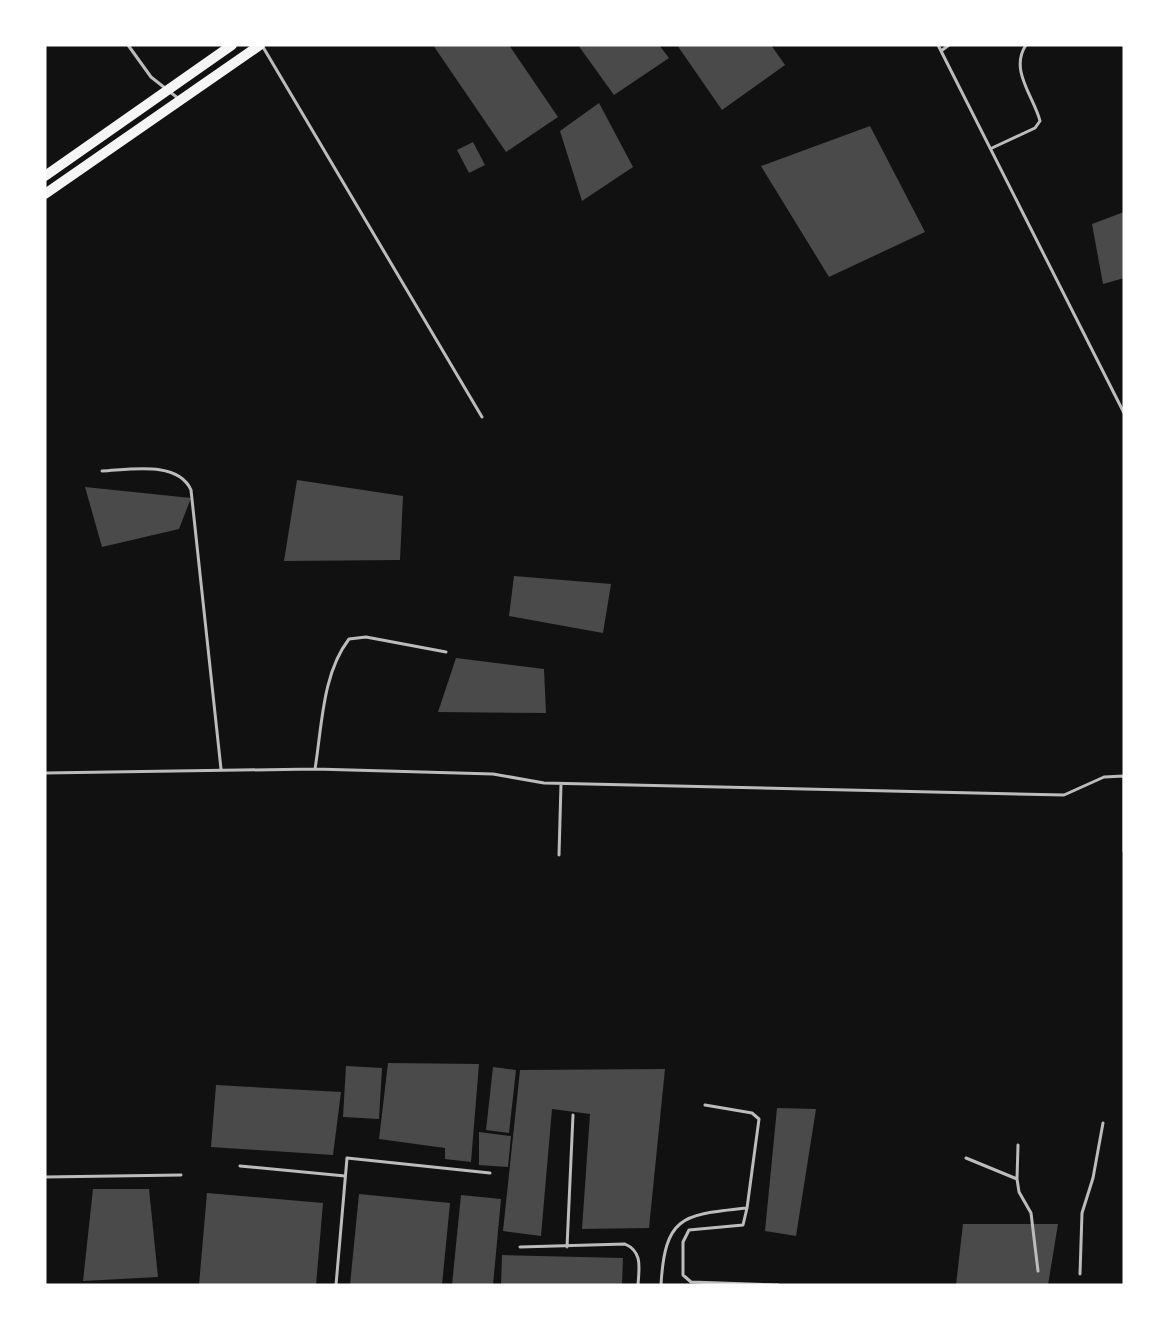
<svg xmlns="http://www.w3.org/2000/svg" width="1169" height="1330" font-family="'Asap Condensed',sans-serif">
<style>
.building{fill:#4a4a4a}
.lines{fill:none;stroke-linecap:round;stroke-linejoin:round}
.service{stroke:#bcbcbc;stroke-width:3}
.primary{stroke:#f5f5f5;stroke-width:10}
</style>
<rect width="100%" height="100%" fill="#111"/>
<path class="building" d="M433 45H509L558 117 506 152Z
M578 45H659L669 58 614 95Z
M677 45H771L785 65 722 110Z
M599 103 633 167 582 201 560 131Z
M870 126 925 232 829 277 761 166Z
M473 142 485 165 469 173 457 150Z
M1124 212V278L1103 284 1092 224Z
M297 480 403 496 400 560 284 561Z
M85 487 191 498 179 529 102 547Z
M514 576 611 584 603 633 509 616Z
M456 658 544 669 546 713 438 712Z
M388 1063 479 1064 471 1162 445 1159V1148L379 1139Z
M346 1066 382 1068 379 1119 343 1117Z
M493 1067 516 1070 509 1133 486 1130Z
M665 1069 649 1228 582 1229 590 1114 552 1109 541 1236 503 1231 520 1070Z
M216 1085 341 1092 333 1155 211 1147Z
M777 1108 816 1109 796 1236 765 1231Z
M479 1132 511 1136 508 1167 479 1165Z
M93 1189H149L158 1277 83 1281Z
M207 1193 323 1203 316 1285H199Z
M359 1194 450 1203 442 1285H350Z
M461 1195 501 1199 493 1285H452Z
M963 1224H1058L1048 1285H956Z
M502 1255 623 1258 622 1285H501Z"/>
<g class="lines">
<path class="service" d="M128 45 151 77 179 99
M938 45 1124 413
M263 47 482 417
M941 51 949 45
M992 148 1035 128 1040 121C1034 97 1009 70 1026 45
M102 471C128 470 178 460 191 490L221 769
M315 769C322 727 322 674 349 639L366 637 446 652
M45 773 315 769 493 774 544 783 1064 795 1104 777 1124 776
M1124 776V851
M559 855 561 784
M1018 1145 1017 1179 1019 1192 1031 1213 1038 1271
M966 1158 1017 1179
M240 1166 345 1176
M45 1177 181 1175
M747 1208 743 1225 689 1230 683 1242V1275L691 1282 778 1285
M520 1247 625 1244C643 1252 639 1268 638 1285
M567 1247 573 1115
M1080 1274 1082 1213 1093 1178 1103 1123
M336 1285 347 1158 490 1173
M661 1285C665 1214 684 1215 747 1208L759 1119 752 1113 705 1105"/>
<path class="primary" d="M45 176 232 45
M45 194 260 45"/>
</g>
<rect width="1169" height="1330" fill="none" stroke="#ffffff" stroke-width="93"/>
</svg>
